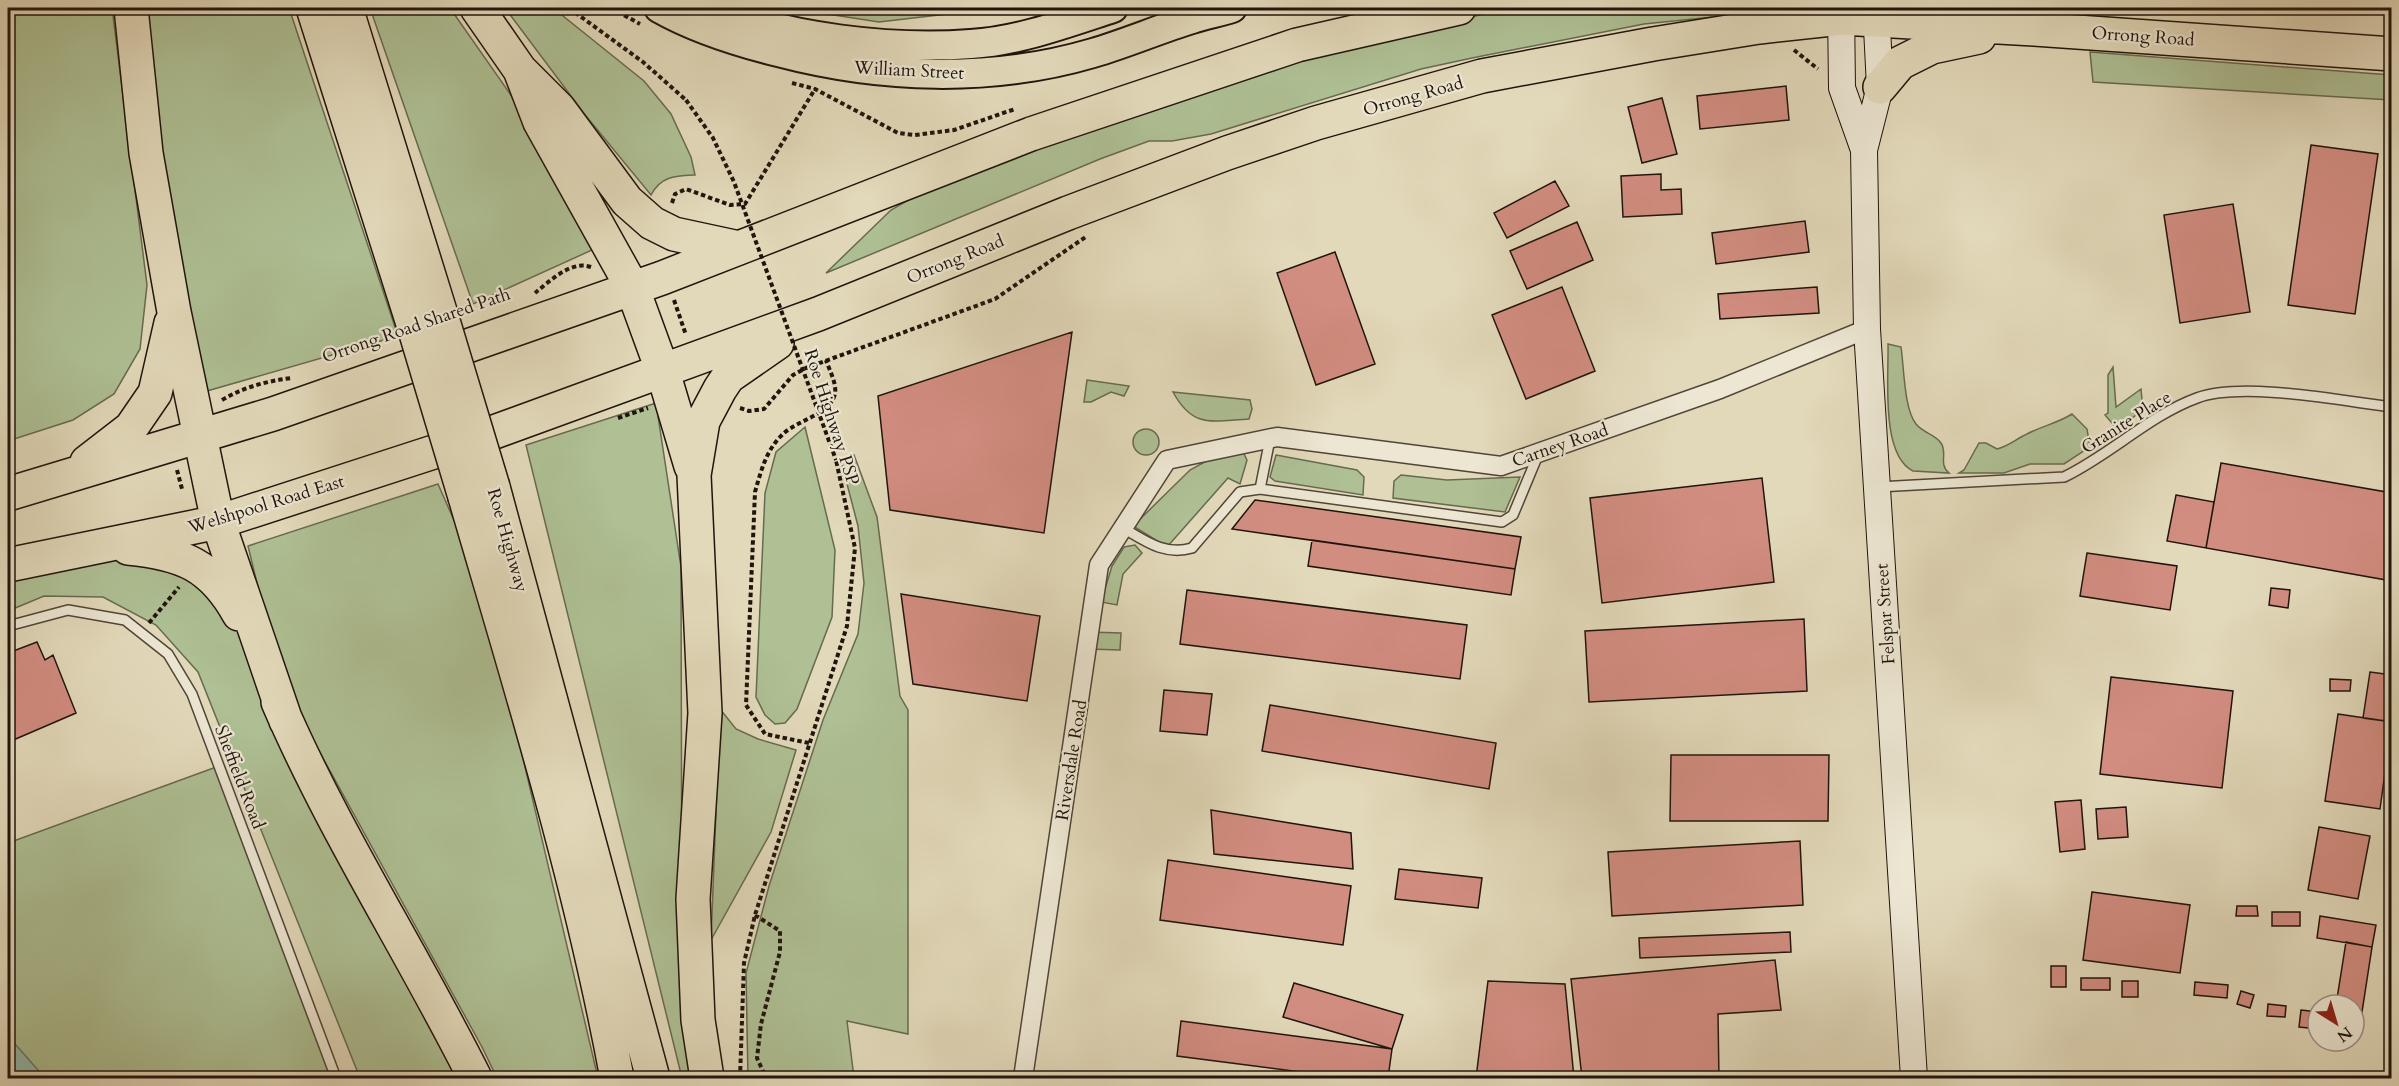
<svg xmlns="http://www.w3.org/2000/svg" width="2399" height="1086" font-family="Cardo,serif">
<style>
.green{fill:#aec094;stroke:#676a50;stroke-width:1.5}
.water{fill:#95bbab;stroke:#66786b;stroke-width:1.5}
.building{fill:#d28d81;stroke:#20140c;stroke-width:1.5}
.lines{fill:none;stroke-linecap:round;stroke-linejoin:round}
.lane-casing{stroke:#504538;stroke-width:12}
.street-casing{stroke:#504538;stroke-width:21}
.secondary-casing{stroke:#20140c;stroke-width:28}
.primary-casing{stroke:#20140c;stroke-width:32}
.highway-casing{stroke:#20140c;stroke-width:36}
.path{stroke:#20140c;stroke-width:4;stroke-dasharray:4.5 3;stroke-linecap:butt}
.lane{stroke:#ece6d2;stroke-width:9}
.street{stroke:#ece6d2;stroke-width:18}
.secondary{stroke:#ece6d2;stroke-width:26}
.primary{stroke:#e2d9ba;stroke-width:28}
.highway{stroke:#e2d9ba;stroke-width:33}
.highway-bridge-casing{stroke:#20140c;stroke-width:36;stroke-linecap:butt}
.path-bridge{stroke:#20140c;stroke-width:4;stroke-dasharray:4.5 3;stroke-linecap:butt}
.highway-bridge{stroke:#e2d9ba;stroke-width:33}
.labels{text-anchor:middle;stroke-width:4.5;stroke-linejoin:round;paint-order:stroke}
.street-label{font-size:18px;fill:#20140c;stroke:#ece6d2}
</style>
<rect width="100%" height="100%" fill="#e2d9ba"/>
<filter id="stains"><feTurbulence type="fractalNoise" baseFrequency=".00333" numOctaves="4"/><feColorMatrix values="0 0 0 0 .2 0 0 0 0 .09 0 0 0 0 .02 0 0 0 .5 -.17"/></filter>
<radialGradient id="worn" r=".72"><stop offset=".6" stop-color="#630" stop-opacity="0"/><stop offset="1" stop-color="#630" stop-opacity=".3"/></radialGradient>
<path class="green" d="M8 8H112L147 285 140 349 114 394 73 420 8 441Z
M147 8H289L398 336 207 391 161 170Z
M370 8H450L513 98 603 245 473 304Z
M505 8H553L644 81 671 114 691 157 695 175C675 176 661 176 651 195L586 116Z
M788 8H999L879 22Z
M1512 8H1802L1644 24 1472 58 1421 69 1211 134 1172 141H1149L1100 159 826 273 891 210 941 181 1295 55Z
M2090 52 2391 75V100L2093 82Z
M1888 344 1901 347C1904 367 1904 409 1916 424 1923 433 1935 434 1941 443 1948 453 1938 464 1949 473L1913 471C1880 455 1889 375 1888 344Z
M2113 367 2116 407 2141 389 2143 410 2117 429 2105 415 2108 413V375Z
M1087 380 1129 386 1124 396 1111 392 1091 402H1084Z
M1173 392 1250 400 1252 409 1249 419C1212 421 1193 429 1173 392Z
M656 403 681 567 682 973 696 1078H682L526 445Z
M2072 414 2087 429 2090 447 2064 464H2030L2004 473H1959L1964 470 1979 443H1986L1997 449C2009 446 2016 439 2027 434 2042 426 2058 423 2072 414Z
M805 427 835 550 832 617 797 709 785 723 775 724 765 715 756 697 765 493 776 452Z
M1133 442a13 13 0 1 1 26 0a13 13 0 1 1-26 0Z
M1243 452 1247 460 1240 484 1228 478 1167 547 1133 526 1190 470 1210 459Z
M854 455 877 517 900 696 908 710V1034L847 1021 854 1078H748L746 973 769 886 823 720 858 634 864 583 858 526 841 461Z
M1276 455 1357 470 1364 477 1363 495 1275 481 1270 477Z
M1401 475 1447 480 1520 477 1505 512 1393 498 1394 481Z
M438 484 468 552 510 703 598 1078H497L482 1047 313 740 273 649 248 546Z
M102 545 210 573 475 1078H360L198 672 156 625 103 597 44 596 8 611V579Z
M1135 545 1142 553 1123 574 1117 605 1101 602 1112 566 1124 547Z
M1088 632 1121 633 1120 650 1088 649Z
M720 709 736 729 758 739 796 750 771 832 711 940Z
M219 766 336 1078H8V843Z"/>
<path class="water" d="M8 1036 45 1078H8Z"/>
<path class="building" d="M1786 86 1789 120 1700 129 1697 96Z
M1662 98 1677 154 1642 163 1628 107Z
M2311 145 2378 154 2355 314 2288 305Z
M1661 174V190L1681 189 1682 214 1623 217 1621 176Z
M1555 181 1569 206 1507 238 1494 213Z
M2233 204 2250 312 2180 323 2164 215Z
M1805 221 1809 252 1716 264 1712 233Z
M1577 222 1593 260 1527 289 1510 251Z
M1335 252 1375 364 1316 385 1277 273Z
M1562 287 1595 371 1526 399 1492 315Z
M1817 287 1819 313 1720 319 1718 294Z
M1072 332 1044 533 890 510 878 396Z
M2221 463 2392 493V581L2206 548Z
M1762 478 1774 582 1602 603 1590 498Z
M2176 495 2214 502 2206 548 2167 541Z
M1255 500 1521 537 1515 569 1232 529Z
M1312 540 1515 569 1511 595 1308 566Z
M2087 553 2177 566 2170 610 2080 596Z
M2271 588 2290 590 2288 608 2269 605Z
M1187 590 1467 625 1460 679 1180 644Z
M901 594 1040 616 1027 701 913 684Z
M1804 619 1807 691 1589 702 1585 631Z
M37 642 45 660 53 655 76 713 11 741 13 753 8 756V653Z
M2370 672 2392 675V722L2363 718Z
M2111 677 2233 691 2222 788 2100 774Z
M2330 679 2351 680 2350 691H2330Z
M1164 690 1212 694 1207 735 1160 731Z
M1270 705 1496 743 1489 789 1262 751Z
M2338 714 2392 722 2380 809 2325 801Z
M1671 755H1829L1828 821H1670Z
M2081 800 2085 849 2060 852 2055 802Z
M2126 807 2128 837 2098 839 2096 809Z
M1211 810 1351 833 1353 869 1214 854Z
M2319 827 2370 836 2358 899 2308 890Z
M1800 841 1803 905 1612 916 1608 852Z
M1168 860 1351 886 1343 945 1160 920Z
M1399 869 1482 878 1478 908 1395 899Z
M2092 892 2190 905 2180 973 2083 960Z
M2237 906H2257L2258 916H2236Z
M2272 912H2300V926H2272Z
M2320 916 2376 925 2372 947 2317 938Z
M1790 932 1791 952 1640 958 1639 938Z
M2346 942 2372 947 2360 1025 2354 1024V1005H2336Z
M1775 960 1781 1010 1718 1014 1719 1078H1582L1571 979Z
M2051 966H2066V987H2051Z
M2081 978H2110V990H2081Z
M1488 981 1565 984 1574 1078H1476Z
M2122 981H2138V997H2122Z
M2195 982 2228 985 2227 998 2194 995Z
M1294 983 1403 1015 1392 1049 1283 1017Z
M2241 991 2254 995 2250 1008 2237 1004Z
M2268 1004 2286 1006 2285 1017 2267 1016Z
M2301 1010 2318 1012V1029L2299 1027Z
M1181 1021 1392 1049 1388 1078H1347L1177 1056Z"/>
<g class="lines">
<g class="lane-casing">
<path id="lane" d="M1878 487 2064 477C2110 455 2150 415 2197 398 2242 381 2342 401 2392 407
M1260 489 1270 439
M1123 528C1145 541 1165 556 1192 548L1240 492 1260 489 1502 522 1513 515 1538 455
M8 626 68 610 125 620 168 654 192 694 336 1078"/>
</g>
<g class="street-casing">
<path id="street" d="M1023 1078 1099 565 1167 460 1277 437 1501 466 1720 389 1867 329"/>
</g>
<g class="secondary-casing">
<path id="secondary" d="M1841 8 1842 88 1864 150
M1876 8 1880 87 1864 150 1867 329 1914 1078"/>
</g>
<g class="primary-casing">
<path id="primary" d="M659 8C696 29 738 42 778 52 881 79 991 83 1093 53 1127 43 1159 29 1192 19 1205 15 1219 12 1232 8
M714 8C787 38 892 50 971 44 1019 41 1067 23 1113 8"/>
</g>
<g class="highway-casing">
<path id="highway" d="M131 8 146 153 174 312 218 522 286 721
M313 8 415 330
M346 8 443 321
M477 8 520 70 559 109 627 201 652 223 674 234 739 248
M520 70 540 122 632 287 663 372 691 466
M1880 87 1900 63 1932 47 1979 37
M87 462 131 428 155 393 171 323
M493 487 653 1078
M8 494 273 414 662 278 1031 134 1297 45 1459 8
M465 497C521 689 581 882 617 1078
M128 548C182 553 212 565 239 614
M8 565 218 522 486 435 818 314 1068 213 1227 153 1316 123 1482 76 1653 44 1759 27 1841 18 2034 29 2392 54
M278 702C334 832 412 952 475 1078
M707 1078 698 1020 693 899 705 713 694 475 703 421 720 389 728 377 777 343"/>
</g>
<path class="path" d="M569 8 643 62 686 100
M611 8 640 24
M1794 50 1818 69
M792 83 815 89 898 133 915 135 954 130 1015 109
M672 203 675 194 686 189 730 205 745 204 815 89
M535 293C550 281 571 260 591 267
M674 300 686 335
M222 400C244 387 267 381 292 378
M740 408 749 411 764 409 793 375 806 368 995 299 1087 236
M618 418 648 408
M177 470 182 489
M149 623 179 587
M809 743 765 734 746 705 755 492C761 471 766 450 783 434 797 420 839 412 835 387 834 378 829 369 826 360
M755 915 780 931V952L761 1024 757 1058 766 1078
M740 1078 744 963 755 915 847 626 855 548 836 460"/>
<use href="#lane" class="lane"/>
<use href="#street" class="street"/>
<use href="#secondary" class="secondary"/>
<use href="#primary" class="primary"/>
<use href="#highway" class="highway"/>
<g class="highway-bridge-casing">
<path id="highway-bridge" d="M443 321 493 487
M415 330 465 497"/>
</g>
<path class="path-bridge" d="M686 100 713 138 734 182 836 460"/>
<use href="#highway-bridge" class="highway-bridge"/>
</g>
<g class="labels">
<g class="street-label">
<text transform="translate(2143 36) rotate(4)" y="6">Orrong Road</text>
<text transform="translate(909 70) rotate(3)" y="6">William Street</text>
<text transform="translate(1413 96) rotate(-16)" y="6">Orrong Road</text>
<text transform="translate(955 259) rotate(-22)" y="6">Orrong Road</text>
<text transform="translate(416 325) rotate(-19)" y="6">Orrong Road Shared Path</text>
<text transform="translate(832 417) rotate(72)" y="6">Roe Highway PSP</text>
<text transform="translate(2126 422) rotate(-32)" y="6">Granite Place</text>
<text transform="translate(1560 445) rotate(-19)" y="6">Carney Road</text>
<text transform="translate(266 504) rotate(-17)" y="6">Welshpool Road East</text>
<text transform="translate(508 540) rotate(74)" y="6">Roe Highway</text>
<text transform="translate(1885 614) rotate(-94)" y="6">Felspar Street</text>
<text transform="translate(1071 760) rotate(-81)" y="6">Riversdale Road</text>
<text transform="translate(240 777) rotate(69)" y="6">Sheffield Road</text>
</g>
</g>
<rect width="2399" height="1086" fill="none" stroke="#e2d9ba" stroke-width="30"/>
<rect x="9" y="9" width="2381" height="1068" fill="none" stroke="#20140c" stroke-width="3"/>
<rect x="15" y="15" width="2369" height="1056" fill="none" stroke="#20140c" stroke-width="1.5"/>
<g transform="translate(2336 1023) rotate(143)"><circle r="28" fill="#ece6d2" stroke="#9a9283" stroke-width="1.5"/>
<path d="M0-4.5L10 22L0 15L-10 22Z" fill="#8f2418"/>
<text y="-9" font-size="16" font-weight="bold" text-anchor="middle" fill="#20140c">N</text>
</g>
<rect width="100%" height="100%" filter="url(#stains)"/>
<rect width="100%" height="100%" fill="url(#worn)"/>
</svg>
